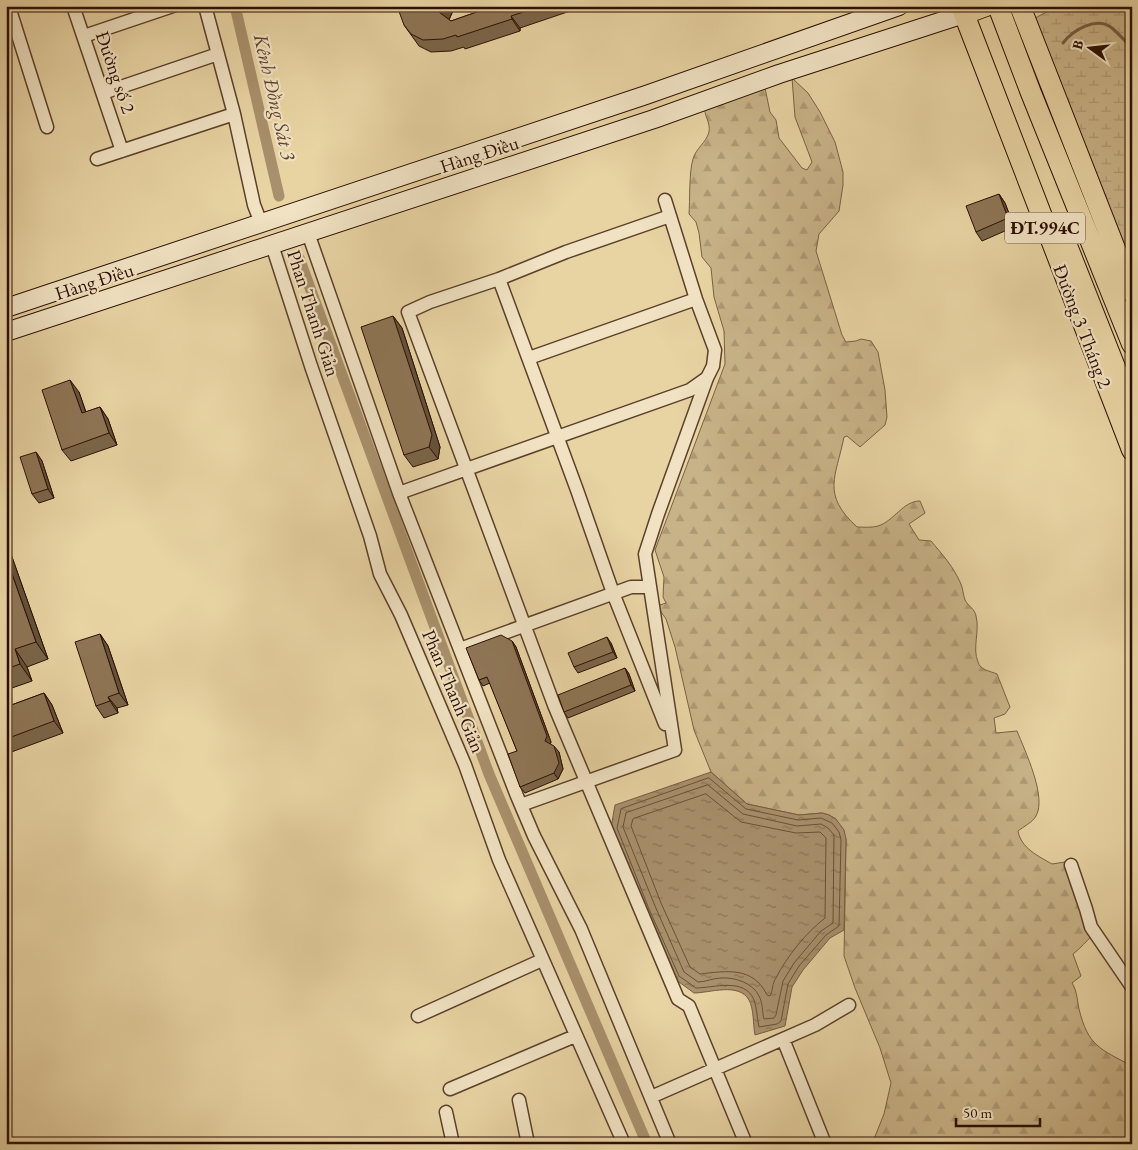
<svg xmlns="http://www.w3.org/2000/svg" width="1138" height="1150" font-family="'EB Garamond',serif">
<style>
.forest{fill:url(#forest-firs);stroke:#7a6044}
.wetland{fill:url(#wetland-marsh);stroke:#7a6044}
.water{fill:url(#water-ripples);stroke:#765c41}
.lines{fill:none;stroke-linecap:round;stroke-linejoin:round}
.shore{stroke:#6a5036;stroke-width:1}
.stream{stroke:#765c41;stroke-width:3}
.canal{stroke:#a8906c;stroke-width:11}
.street-casing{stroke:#5b402a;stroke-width:15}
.secondary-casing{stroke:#2c0f01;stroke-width:20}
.primary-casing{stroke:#2c0f01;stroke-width:22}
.street{stroke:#f0e2c3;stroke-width:12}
.secondary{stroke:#f0e2c3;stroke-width:18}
.primary{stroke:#e8d3a3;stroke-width:20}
.wall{fill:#7a6549;stroke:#2c0f01}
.shaded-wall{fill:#63523c;stroke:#2c0f01}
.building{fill:#8e7555;stroke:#2c0f01}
.labels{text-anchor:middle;stroke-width:4.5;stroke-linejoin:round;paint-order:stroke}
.shield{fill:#f0e2c3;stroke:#674e3b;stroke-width:1}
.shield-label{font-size:18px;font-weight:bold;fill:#2c0f01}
.street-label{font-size:19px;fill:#2c0f01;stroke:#f0e2c3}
.water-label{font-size:20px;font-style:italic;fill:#5e432c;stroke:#f0e2c3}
</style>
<defs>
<pattern id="forest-firs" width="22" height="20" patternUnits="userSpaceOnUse" patternTransform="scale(1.25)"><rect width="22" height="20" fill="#c8b287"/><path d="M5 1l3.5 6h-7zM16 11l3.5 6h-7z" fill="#ac9873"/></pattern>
<pattern id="wetland-marsh" width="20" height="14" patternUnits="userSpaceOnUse" patternTransform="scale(1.25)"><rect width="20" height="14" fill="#c8b287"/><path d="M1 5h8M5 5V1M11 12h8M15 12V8" fill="none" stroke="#ac9873"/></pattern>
<pattern id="water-ripples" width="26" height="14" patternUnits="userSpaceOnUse" patternTransform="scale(1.25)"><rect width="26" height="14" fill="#a8906c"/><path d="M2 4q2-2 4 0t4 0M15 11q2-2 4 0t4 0" fill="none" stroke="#897456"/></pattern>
</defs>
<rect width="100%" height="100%" fill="#e8d3a3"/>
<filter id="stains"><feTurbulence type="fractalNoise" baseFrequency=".004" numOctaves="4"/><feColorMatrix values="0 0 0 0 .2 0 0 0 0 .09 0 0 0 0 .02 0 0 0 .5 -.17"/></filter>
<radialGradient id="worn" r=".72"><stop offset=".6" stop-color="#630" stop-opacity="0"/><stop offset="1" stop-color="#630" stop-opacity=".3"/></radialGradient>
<path class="forest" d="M792 78 808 93 820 112 835 142 843 172V185L839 211 819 234 816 251 842 335 846 342 856 341 861 339 871 341 878 352 885 390 887 417 885 425 860 447 847 436 844 437C836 477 821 494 857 527 863 527 872 528 878 526 894 521 903 501 920 501L925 513 909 524 919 540 931 541C941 553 953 566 960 582 963 587 963 595 965 600 968 606 975 609 976 616 980 631 972 648 978 662 980 670 990 671 997 674L1010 707 1005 714 994 718 996 733 1017 731C1025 751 1047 797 1036 816 1033 822 1023 827 1018 831 1021 848 1038 856 1052 864L1065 862 1086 907 1093 935C1086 941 1081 948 1073 954L1081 976 1072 983C1077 991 1077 999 1079 1009 1088 1046 1100 1049 1132 1066V1144H872L884 1114 891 1083 880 1048 855 988 844 956 846 839 836 819 829 815 822 813 799 815 747 804 711 772 694 730 675 647 666 619 657 606 666 603 663 597 664 577 655 550 725 364 724 331 714 297 711 268 702 257 699 233 696 222 689 214C690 201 689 171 693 159 696 148 706 143 709 132 711 122 703 115 705 106L765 88 770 112 776 120 779 138 802 168 807 170 812 162 795 117Z"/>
<path class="wetland" d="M1078 6H1132V270L1032 20C1047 11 1057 6 1074 9Z"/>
<path class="water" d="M711 772 747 804 799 815 822 813 829 815 836 819 844 830 846 839 844 930 830 938 803 970 792 987 785 1026 755 1035C753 1025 754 1009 749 1000 739 982 709 993 694 993L675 979 611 828 615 805Z"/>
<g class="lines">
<path class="shore" d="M709 778 746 809 798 820 821 818 832 823 839 832 841 840 839 926 826 935 799 966 788 984 781 1021 777 1024 759 1027C757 1018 757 1008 754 1000 745 977 713 988 696 988L679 976 649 909 617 828 621 809Z
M708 785 743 814 797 826 821 824 828 828 834 835 833 923 821 931 794 963 783 981 776 1015 774 1018 764 1019C762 1012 763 1003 759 996 753 983 735 977 721 978 713 978 706 982 698 982L684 972 655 906 623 827 626 813Z
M706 794 741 822 796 833 820 832 826 838 825 918C806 933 787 956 776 978 772 983 773 991 770 996L767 995C753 966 726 971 700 974L690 967 661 903 631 826 633 819Z"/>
<path class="stream" d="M1063 43C1073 30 1096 16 1112 28 1119 34 1125 41 1132 48
M1128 230 1132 223"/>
<path class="canal" d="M235 6 279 196
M299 258 489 774 647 1144"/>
<g class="street-casing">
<path id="street" d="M7 6 10 10 47 127
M73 6 122 151
M205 6 234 114 254 205 261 223
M84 36 173 6
M103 93 218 54
M97 159 234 114
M665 200 696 299 715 350 713 366 707 378 658 514 645 554 675 750
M670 216 566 252 499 279 430 302 408 312 554 705 678 999 689 1006 746 1144
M308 233 399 493 517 796 534 836 581 929 670 1144
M272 245 311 366 370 536 380 574 401 615 465 765 499 860 624 1144
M499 279 577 490 613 593 665 724
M529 358 696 299
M399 493 690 390 707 378
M460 649 631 587H649
M521 805 675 750
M1071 865 1086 909 1091 927 1132 987
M418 1016 542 960
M783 1039 825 1144
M450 1089 575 1036
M651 1097 815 1025 849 1005
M519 1100 528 1144
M446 1112 453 1144"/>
</g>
<g class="secondary-casing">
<path id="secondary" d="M6 308 646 95 899 6
M6 332 654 119 779 74 964 14"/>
</g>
<g class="primary-casing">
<path id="primary" d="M961 6 1132 450
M998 6 1031 93 1132 344
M1020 6 1132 292
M964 14 986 6
M1060 228 1132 410"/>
</g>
<use href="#street" class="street"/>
<use href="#secondary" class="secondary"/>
<use href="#primary" class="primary"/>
</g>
<path class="wall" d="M419 6H455L449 20 451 21 494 6H585L520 28V31L465 49 464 47 451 51 431 52 419 46 404 25Z
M605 6H612L607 9Z
M999 194 1005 203 1014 227 982 241 976 232Z
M393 316 402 328 440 447 438 459 413 467 404 455Z
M79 392 86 412 100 407 108 419 117 445 71 461 62 450Z
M36 452 42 461 54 498 39 503 32 494Z
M6 513 11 528 6 530Z
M6 540 48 659 27 667 32 681 12 688 9 685 6 686Z
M100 634 108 646 128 705 117 708 118 713 104 718 96 706Z
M512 641 516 647 551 742 550 744 559 752 563 769 558 779 525 793 520 787 517 751 490 683 483 686 479 680Z
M611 643 617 658 578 673 574 667Z
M625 668 629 674 635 691 568 718 564 712Z
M44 693 52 705 63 733 6 754V707Z"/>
<path class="shaded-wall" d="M441 6H455L447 24 439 12Z
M511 16 520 28V31L512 19Z
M999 194 1005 203 1014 227 1008 218Z
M393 316 402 328 440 447 438 459 429 447Z
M70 380 79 392 90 425 82 413Z
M100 407 108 419 117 445 109 433Z
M36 452 42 461 54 498 48 489Z
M6 513 11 528 6 521Z
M6 540 48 659 36 642 6 557Z
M100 634 108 646 128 705 119 693Z
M607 637 611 643 617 658 613 652Z
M512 641 516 647 551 742 549 747 545 741Z
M15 649 27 667 32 681 20 664Z
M625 668 629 674 635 691 631 685Z
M44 693 52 705 63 733 54 721Z
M108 697 117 708 118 713 110 701Z
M554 746 559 752 563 769 558 779 554 773Z"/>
<path class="building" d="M397 6H417L419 7V6H441L439 12 451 21 494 6H542L511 16 512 19 457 37 456 35 443 39 423 40 411 34 404 25Z
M999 194 1008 218 976 232 966 206Z
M393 316 432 435 429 447 404 455 361 327Z
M70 380 82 413 100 407 109 433 62 450 42 390Z
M36 452 48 489 32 494 20 457Z
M6 557 36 642 15 649 20 664 6 669Z
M100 634 119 693 108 697 110 701 96 706 75 642Z
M501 635 512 641 547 736 545 741 554 746 559 763 554 773 520 787 508 754 517 751 487 677 479 680 466 648Z
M607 637 613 652 574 667 568 653Z
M625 668 631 685 564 712 558 695Z
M44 693 54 721 6 739V707Z"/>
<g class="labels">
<rect class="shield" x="1005" y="212.5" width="80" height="31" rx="4"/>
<g class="shield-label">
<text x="1045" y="234">ĐT.994C</text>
</g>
<g class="street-label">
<text transform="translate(116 72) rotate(71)" y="7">Đường số 2</text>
<text transform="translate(479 154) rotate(-18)" y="7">Hàng Điều</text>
<text transform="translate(94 281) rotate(-18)" y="7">Hàng Điều</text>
<text transform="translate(314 313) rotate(72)" y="7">Phan Thanh Giản</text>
<text transform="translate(1083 326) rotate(69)" y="7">Đường 3 Tháng 2</text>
<text transform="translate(454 691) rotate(67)" y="7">Phan Thanh Giản</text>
</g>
<g class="water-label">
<text transform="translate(275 97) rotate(77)" y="7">Kênh Đồng Sát 3</text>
</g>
</g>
<rect width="1138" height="1150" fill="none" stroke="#e8d3a3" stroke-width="25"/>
<rect x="8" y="8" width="1123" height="1135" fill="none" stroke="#2c0f01" stroke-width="2.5"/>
<rect x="12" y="12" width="1113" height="1125" fill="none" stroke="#2c0f01"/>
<g transform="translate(1090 48) rotate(285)" stroke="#f0e2c3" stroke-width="4" paint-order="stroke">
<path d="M0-4L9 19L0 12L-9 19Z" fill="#2c0f01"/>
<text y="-8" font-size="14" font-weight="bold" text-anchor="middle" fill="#2c0f01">B</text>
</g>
<path d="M956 1118v8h84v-8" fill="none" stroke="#2c0f01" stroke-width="2.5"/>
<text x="963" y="1118" font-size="15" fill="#2c0f01" stroke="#f0e2c3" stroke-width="4" paint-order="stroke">50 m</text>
<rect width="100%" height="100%" filter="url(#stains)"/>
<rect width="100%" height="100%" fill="url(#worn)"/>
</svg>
